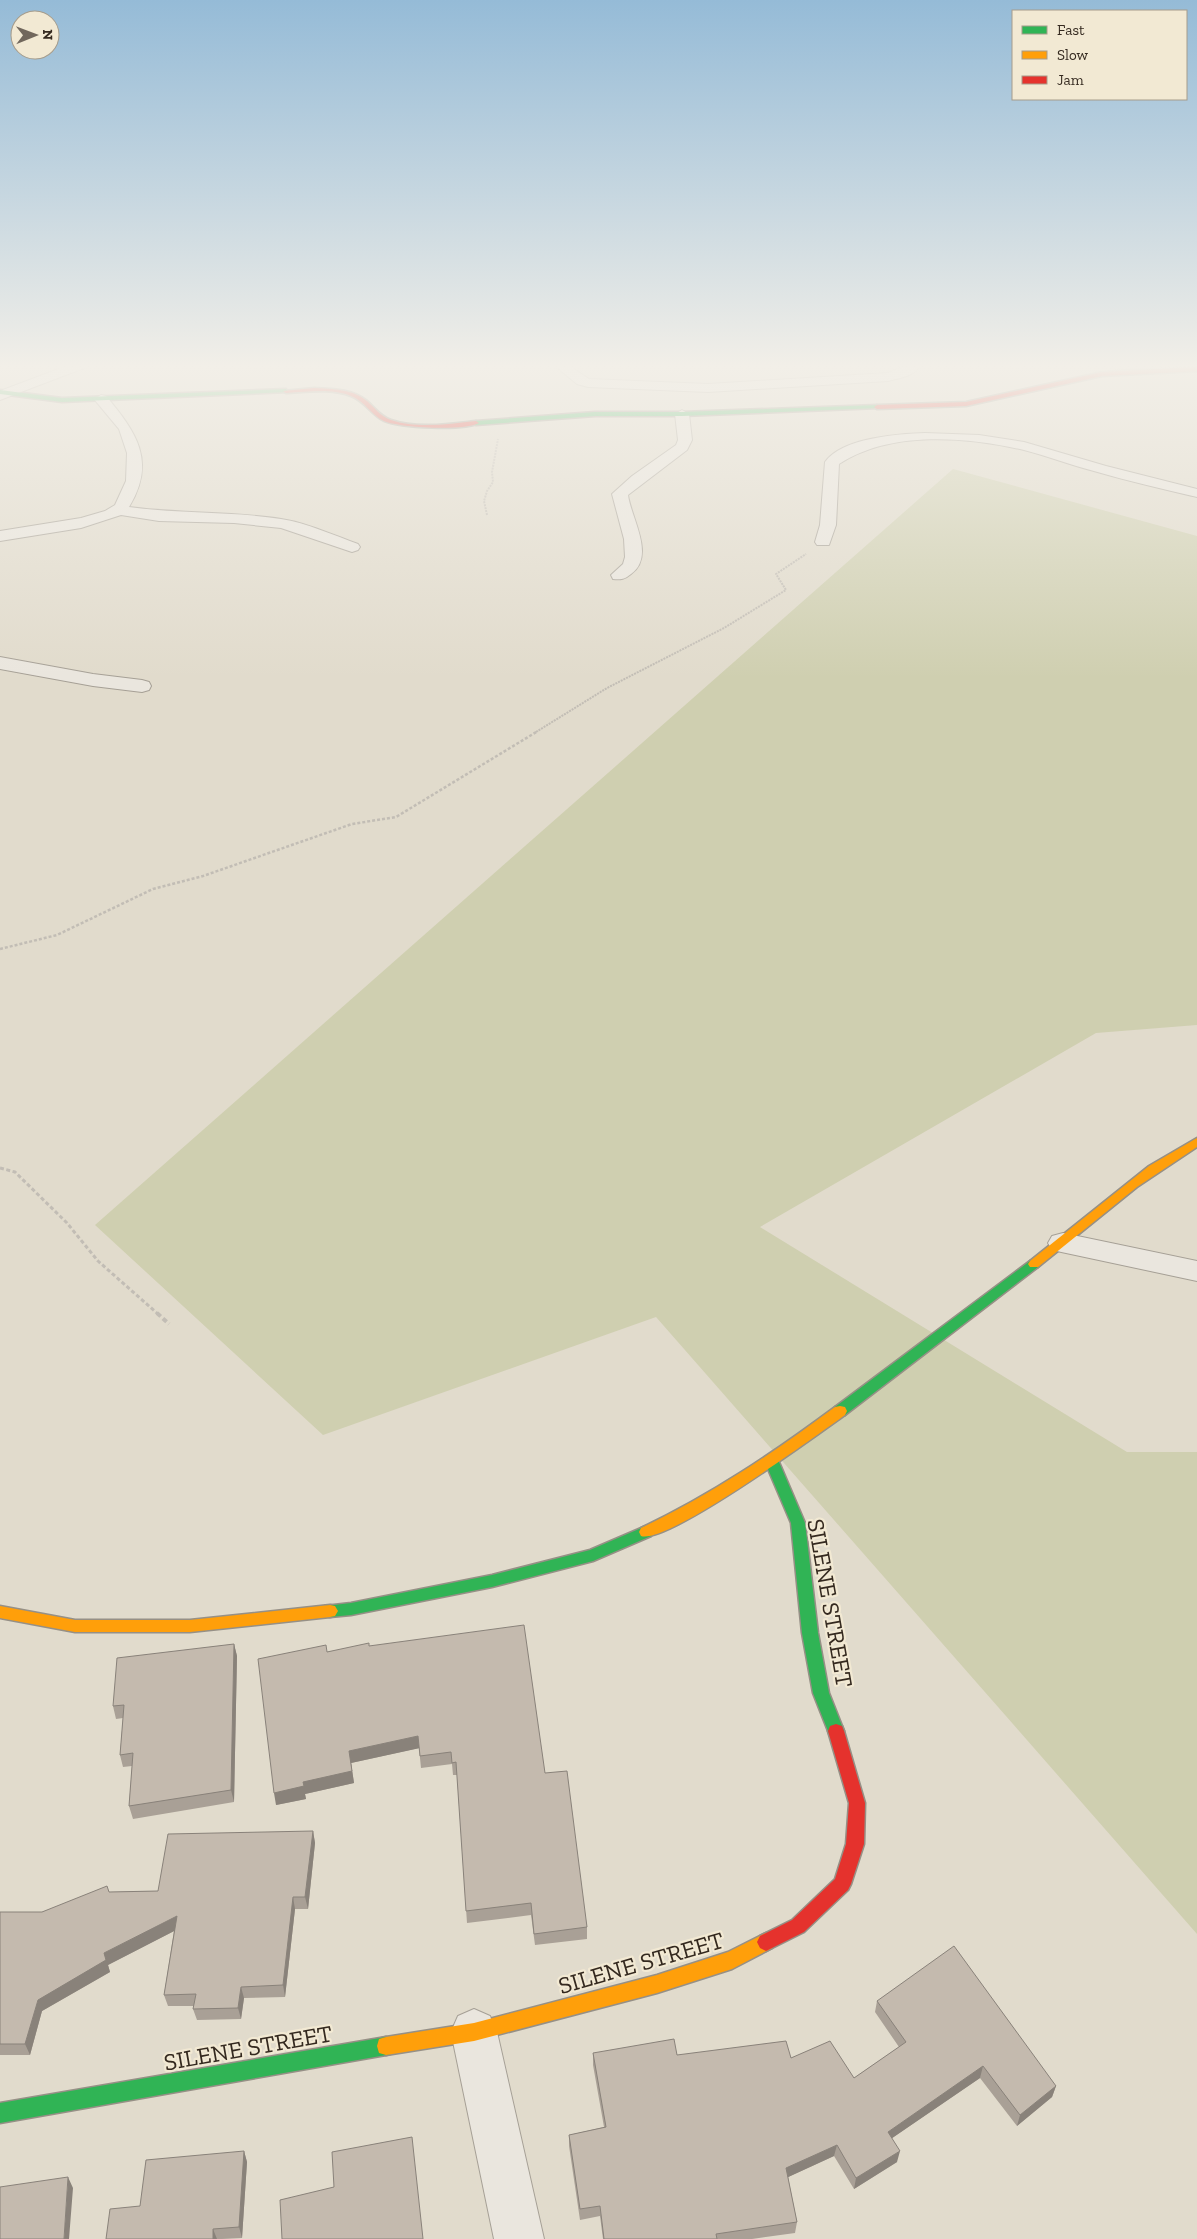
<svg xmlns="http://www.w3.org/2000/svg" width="1197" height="2239" font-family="'Zilla Slab',serif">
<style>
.green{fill:#cfcfb0}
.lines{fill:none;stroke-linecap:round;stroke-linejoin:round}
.street-casing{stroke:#a6a096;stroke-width:2}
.fast-casing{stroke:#969086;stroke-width:3}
.slow-casing{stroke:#969086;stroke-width:3}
.jam-casing{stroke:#969086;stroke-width:3}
.path-far3{stroke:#c2bdb5;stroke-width:2;stroke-dasharray:2 1;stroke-linecap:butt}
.path-far2{stroke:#c2bdb5;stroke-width:2.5;stroke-dasharray:3 2;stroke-linecap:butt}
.path-far1{stroke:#c2bdb5;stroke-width:3;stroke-dasharray:4 2.5;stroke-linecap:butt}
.path{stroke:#c2bdb5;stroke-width:4;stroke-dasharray:5 3;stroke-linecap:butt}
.street{fill:#eae6de;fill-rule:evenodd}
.fast{fill:#30b455;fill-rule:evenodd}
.slow{fill:#ff9f0a;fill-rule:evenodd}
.jam{fill:#e5322d;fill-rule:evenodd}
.wall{fill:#a9a096}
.shaded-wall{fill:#89827a}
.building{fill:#c4baae;stroke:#89827a}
.labels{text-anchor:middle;stroke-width:4.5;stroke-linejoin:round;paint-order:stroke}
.near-street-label{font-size:24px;fill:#34291f;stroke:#f2e9d3}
</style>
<rect width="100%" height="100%" fill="#e1dbcc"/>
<path class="green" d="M953 469 1197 536V1025L1096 1033 760 1227 1127 1452H1197V1934L656 1317 323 1435 95 1225Z"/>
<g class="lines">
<g class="street-casing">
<path id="street" d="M69 365H86L84 368 0 400V391Z
M554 365H568L589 379 708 384 888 373 908 365H920C916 376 899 378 888 381L708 392 588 387 577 384Z
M101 395 106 396C136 432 157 461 129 507 180 514 231 511 281 519 307 523 333 535 358 544L360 547 358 550 352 552 281 528 234 523 159 521 121 515 81 528 0 541V531L81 518 105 511 115 505 126 481 127 453 119 429 94 399Z
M682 410 689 414 692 440 687 450 628 495C631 518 656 556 631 574 625 579 621 580 613 579L611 575 623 564 625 557 624 539 612 494 632 476 676 445 678 440 675 414Z
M925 433 979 435 1024 442 1106 466 1197 489V497C1163 489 1128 481 1094 471 1070 465 1048 456 1024 450 967 437 891 430 839 464L836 525 829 545H817L815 542 820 525 825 462C842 438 897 434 925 433Z
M0 657 93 674 142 680 149 682 151 686 149 690 142 692 93 686 0 669Z
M1063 1233 1197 1261V1281L1052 1250 1048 1243 1052 1236Z
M474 2009 490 2016 497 2032 544 2239H494L451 2032 458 2016Z"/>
</g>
<g class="fast-casing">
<path id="fast" d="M286 389 288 392 62 402 0 394V390L62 398Z
M877 405 879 408 682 416H595L476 425 473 423 476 421 595 412H682Z
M1034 1260 1038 1261 1040 1264 1038 1267 845 1415 840 1416 835 1415 833 1411 835 1407 1030 1261Z
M772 1457 777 1458 779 1462 805 1523 818 1633 829 1693 844 1731 842 1736 836 1738 830 1736 813 1693 802 1633 791 1523 765 1462 767 1458Z
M646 1526 651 1528 653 1532 651 1536 593 1561 492 1587 351 1615 330 1617 325 1616 322 1611 325 1606 351 1603 492 1575 590 1550Z
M386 2037 393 2039 395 2046 393 2053 386 2055 0 2123V2103Z"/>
</g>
<g class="slow-casing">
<path id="slow" d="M1197 1138V1147L1137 1187 1038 1267H1030L1028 1264 1030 1261 1149 1166Z
M840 1406 845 1407 847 1411 845 1415C817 1435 667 1545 641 1536L639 1532 641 1528C711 1495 773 1453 835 1407Z
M330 1605 335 1606 338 1611 335 1616 330 1617 190 1632H75L0 1618V1606L75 1620H190Z
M766 1933 772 1936 775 1942 772 1948 732 1969 657 1993 474 2041 386 2055 379 2053 377 2046 379 2039 386 2037 474 2023 657 1975 728 1952Z"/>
</g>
<g class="jam-casing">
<path id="jam" d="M1197 367V371L1102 376 966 406 877 409 874 407 877 405 966 402 1102 372Z
M314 388C332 389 353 389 367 401 374 407 381 417 391 420 417 429 449 424 476 421L479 423C464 431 400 428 384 421 371 415 365 401 351 396 331 388 307 392 286 393L283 391Z
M836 1724 842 1726 844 1731 865 1803 864 1844 851 1884 848 1890 804 1932 766 1951 760 1948 757 1942 760 1936 792 1920 835 1879 846 1844 849 1803 828 1731 830 1726Z"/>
</g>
<path class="path-far3" d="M487 515 484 501 487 491 493 482 492 472 498 439
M536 732 607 688 724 628 786 590 776 574 806 554"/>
<path class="path-far2" d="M0 949 57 935 153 889 203 876 352 824 396 817 538 731"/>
<path class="path-far1" d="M0 1168 15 1172 67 1223 98 1261 158 1314"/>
<path class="path" d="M157 1313 169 1324"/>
<use href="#street" class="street"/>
<use href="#fast" class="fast"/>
<use href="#slow" class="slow"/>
<use href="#jam" class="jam"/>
</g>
<path class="wall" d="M234 1644 237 1656 234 1802 133 1819 129 1806 132 1766 123 1767 120 1755 123 1718 116 1719 113 1706Z
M369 1646 545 1773 587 1927V1939L535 1945 531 1915 467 1923 457 1775H453L452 1764 421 1768 419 1748 351 1763 354 1783 305 1794 306 1799 276 1805 327 1652Z
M313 1831 315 1843 308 1909H295L285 1997 244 1998 241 2019 197 2020 193 2009 194 2006H168L164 1995 174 1931 108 1965 110 1972 42 2011 30 2055H0V1912H42L109 1892 158 1891Z
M877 2001 1056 2086 1052 2097 1017 2126 980 2078 892 2138 897 2162 854 2189 834 2156 788 2177 797 2222 795 2233 752 2239H603L600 2216 580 2220 569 2146V2135L604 2127 593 2065V2053L677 2055 791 2058 854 2078 899 2047 875 2012Z
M244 2151 247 2162 242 2238 222 2239H106L140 2206Z"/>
<path class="shaded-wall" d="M234 1644 237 1656 234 1802 231 1790Z
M418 1736 420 1748 351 1763 354 1783 305 1794 306 1799 276 1805 274 1793 303 1782 349 1751Z
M313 1831 315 1843 308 1909 305 1897Z
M293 1897 295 1909 285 1997 283 1985Z
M177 1916 180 1928 108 1965 110 1972 42 2011 30 2055 25 2044 38 2000 104 1953Z
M241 1987 244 1998 241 2019 238 2008Z
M983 2066 980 2078 885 2143 888 2132Z
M1056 2086 1052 2097 1017 2126 1020 2115Z
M837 2145 834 2156 784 2179 786 2168Z
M244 2151 247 2162 242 2238 239 2227Z
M900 2151 897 2162 854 2189 856 2178Z
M68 2177 73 2188 69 2239H64Z
M213 2229 217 2239H213Z"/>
<path class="building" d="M524 1625 545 1773 567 1771 587 1927 534 1934 531 1903 466 1911 456 1762 452 1763 451 1752 420 1756 418 1736 349 1751 352 1771 303 1782 304 1786 274 1793 258 1659 326 1645 327 1652 369 1643V1646Z
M234 1644 231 1790 129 1806 133 1753 120 1755 124 1705 113 1706 117 1658Z
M313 1831 305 1897H293L283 1985 241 1987 238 2008 193 2009 196 1994 164 1995 177 1916 104 1953 106 1960 38 2000 25 2044H0V1912H42L107 1886 109 1892 158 1891 168 1834Z
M954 1946 1056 2086 1020 2115 983 2066 888 2132 900 2151 856 2178 837 2145 786 2168 797 2222 716 2234 717 2239H604L600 2206 580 2209 569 2135 606 2127 593 2053 674 2039 677 2055 786 2041 791 2058 830 2041 854 2078 906 2042 877 2001Z
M412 2137 423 2239H282L280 2200 334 2187 332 2152Z
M244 2151 239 2227 213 2229V2239H106L110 2209 140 2206 146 2160Z
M68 2177 64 2239H0V2187Z"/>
<linearGradient id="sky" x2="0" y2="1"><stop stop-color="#95bbd7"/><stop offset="0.54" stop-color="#f2efe8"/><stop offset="1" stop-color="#f2efe8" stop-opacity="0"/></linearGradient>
<rect width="1197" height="678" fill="url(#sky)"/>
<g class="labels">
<g class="near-street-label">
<text transform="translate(830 1603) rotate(80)" y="8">SILENE STREET</text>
<text transform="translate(641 1963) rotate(-16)" y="8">SILENE STREET</text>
<text transform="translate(248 2048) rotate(-10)" y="8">SILENE STREET</text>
</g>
</g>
<rect x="1012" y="10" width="175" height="90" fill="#f2e9d3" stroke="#a69c8b"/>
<rect x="1022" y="26" width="25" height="8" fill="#30b455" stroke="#a69c8b"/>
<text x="1057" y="35" font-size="15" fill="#34291f">Fast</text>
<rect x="1022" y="51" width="25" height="8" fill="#ff9f0a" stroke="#a69c8b"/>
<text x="1057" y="60" font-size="15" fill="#34291f">Slow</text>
<rect x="1022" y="76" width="25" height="8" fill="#e5322d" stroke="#a69c8b"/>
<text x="1057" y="85" font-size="15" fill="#34291f">Jam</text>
<g transform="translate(35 35) rotate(89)"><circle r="24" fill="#f2e9d3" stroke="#a69c8b"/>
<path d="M0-4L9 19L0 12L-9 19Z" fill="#71675c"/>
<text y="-8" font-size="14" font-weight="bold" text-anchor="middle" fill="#34291f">N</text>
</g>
</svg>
